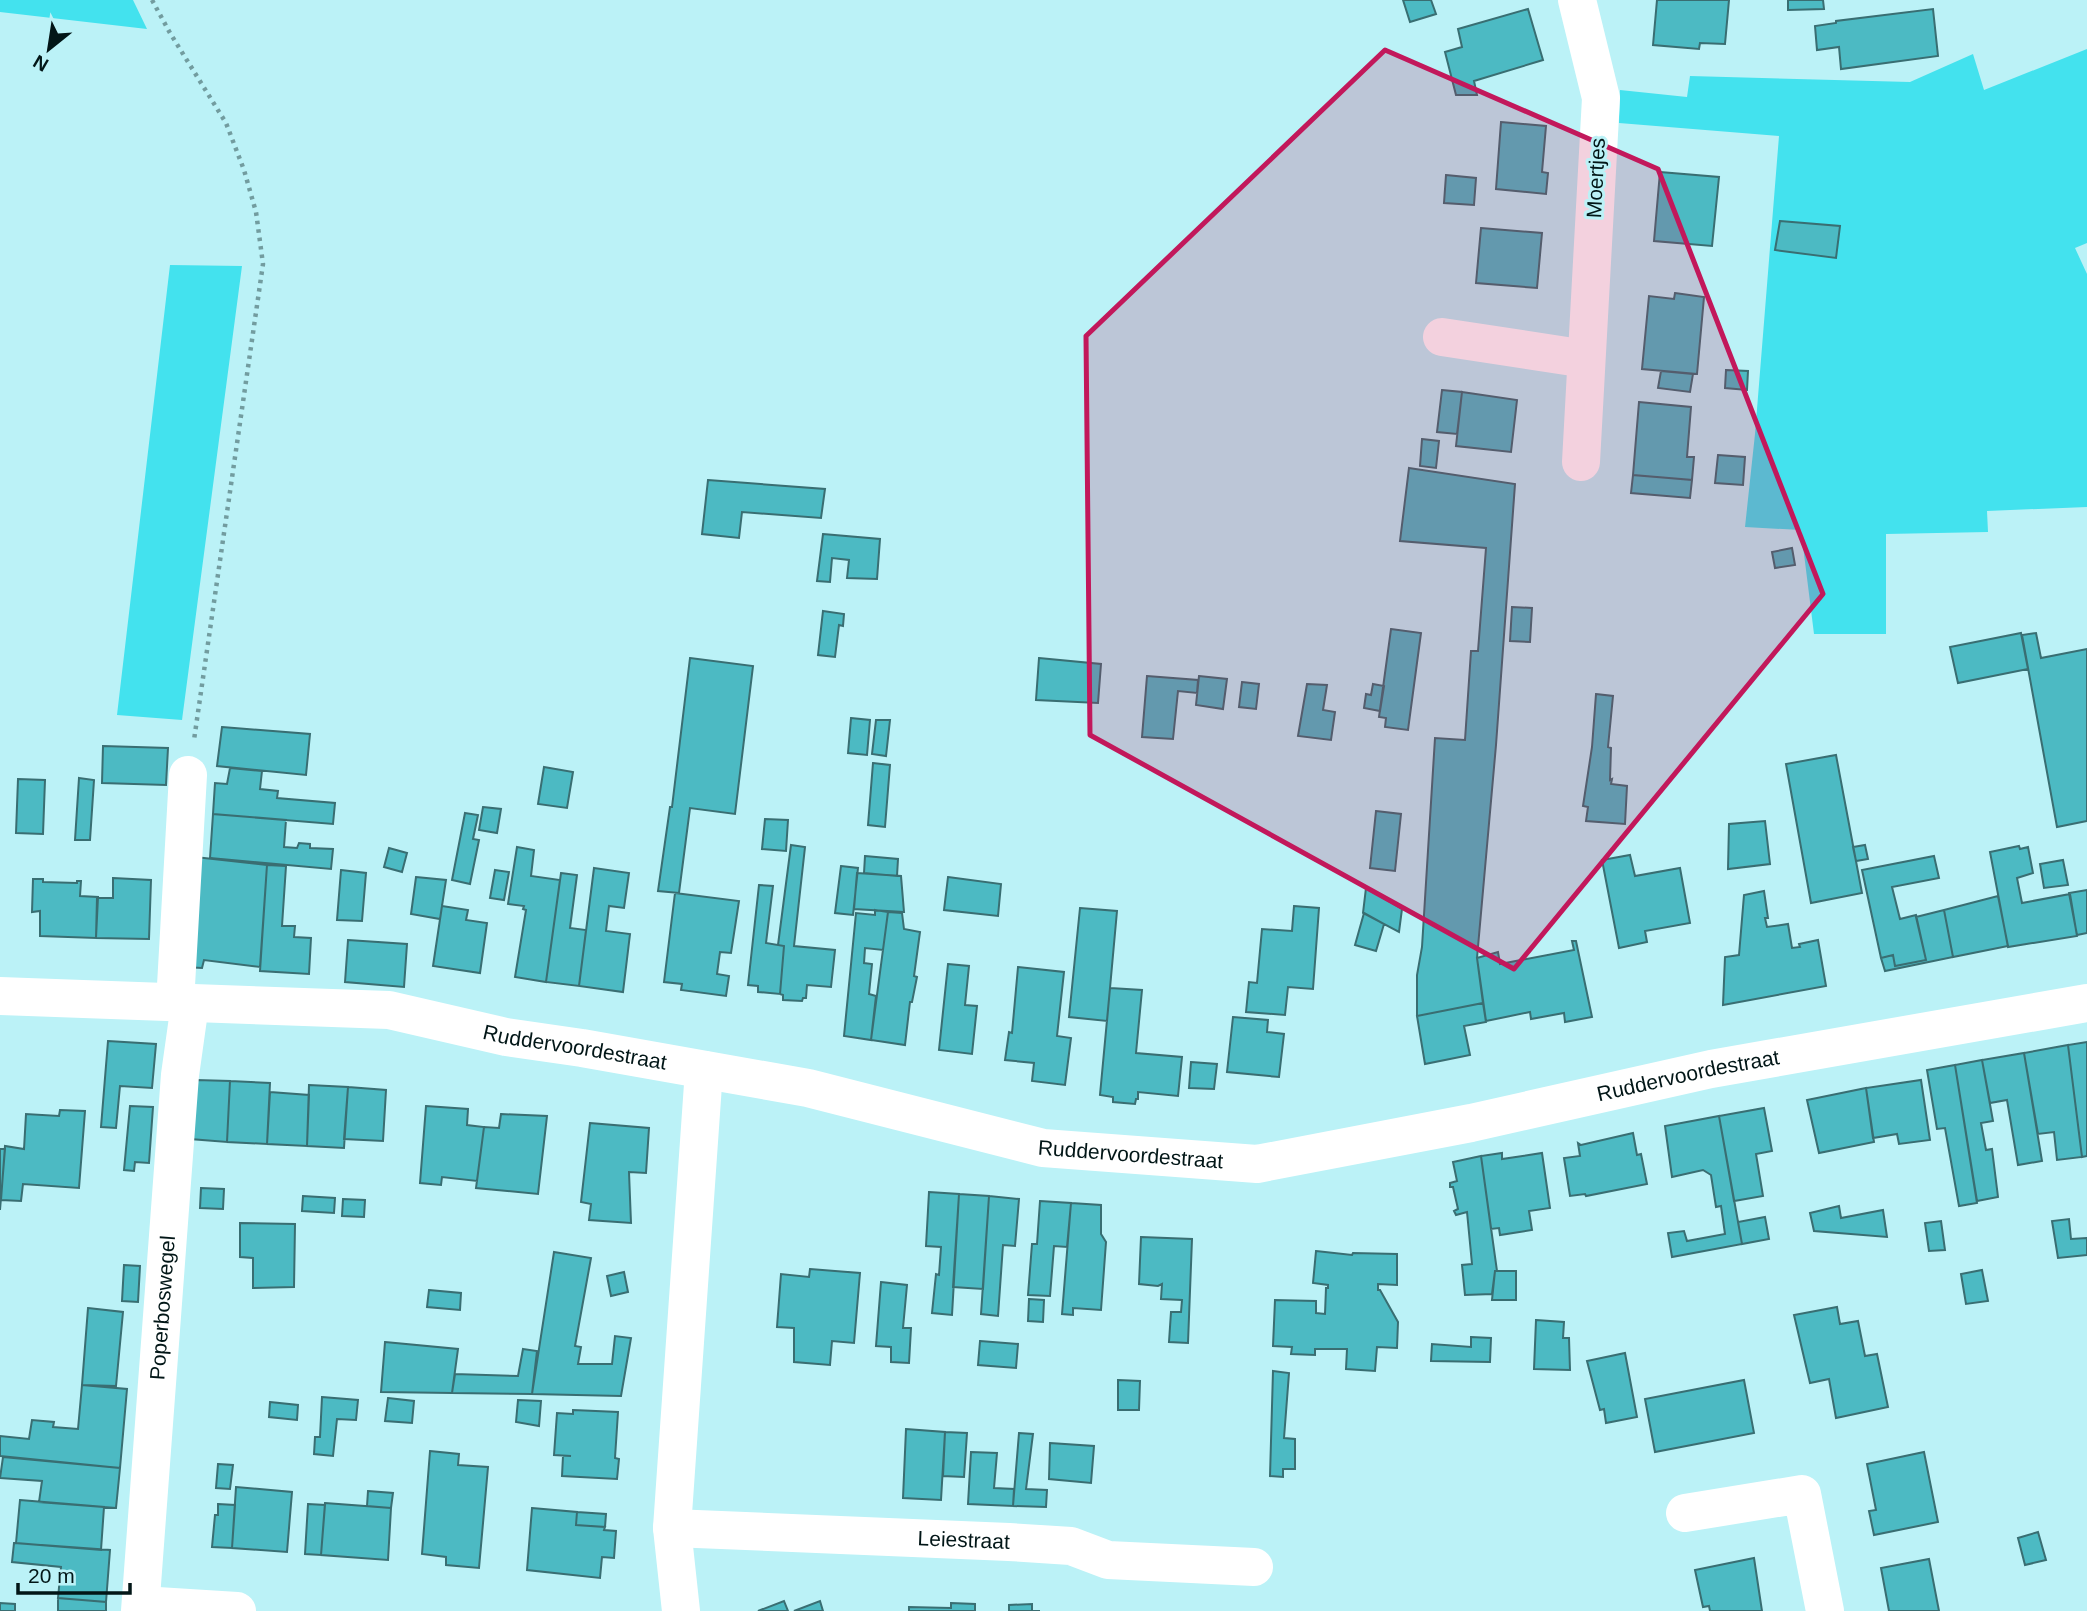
<svg xmlns="http://www.w3.org/2000/svg" width="2087" height="1611" font-family="Helvetica,sans-serif">
<style>
.green{fill:#43e2ee}
.building{fill:#4cbac3;stroke:#396e72;stroke-width:2}
.lines{fill:none;stroke-linecap:round;stroke-linejoin:round}
.path{stroke:#729c9f;stroke-width:4.5;stroke-dasharray:3.5 5;stroke-linecap:butt}
.minor{stroke:#fff;stroke-width:38}
.marked{fill:#c2185b;fill-opacity:0.2;stroke:#c2185b;stroke-width:5;stroke-linejoin:round}
.labels{text-anchor:middle;stroke-width:6;stroke-linejoin:round;paint-order:stroke}
.street-label{font-size:21px;fill:#021617;stroke:#bbf2f7}
</style>
<rect width="100%" height="100%" fill="#bbf2f7"/>
<path class="green" d="M0 0H133L147 29 0 12Z
M2087 49V243L2075 248 2087 274V507L1987 511 1988 532 1886 534V634H1814L1801 530 1745 527 1755 434 1779 136 1619 123 1620 90 1687 97 1690 76 1910 82 1973 54 1984 90Z
M170 265 242 266 182 720 117 715Z"/>
<path class="building" d="M1403 0H1431L1436 14 1410 22Z
M1657 0H1729L1725 44 1700 43 1699 49 1653 45Z
M1788 0H1823L1824 9 1788 10Z
M1528 9 1543 60 1474 81 1477 95H1456L1445 52 1462 47 1458 29Z
M1933 9 1938 56 1841 69 1839 47 1817 50 1815 26 1836 23V21Z
M1501 122 1546 126 1542 172 1548 173 1546 194 1496 189Z
M1660 172 1719 177 1712 246 1654 241Z
M1446 175 1476 178 1474 205 1444 203Z
M1780 221 1840 226 1836 258 1775 250Z
M1481 228 1542 233 1537 288 1476 283Z
M1675 293 1704 297 1697 374 1642 369 1649 296 1674 299Z
M1726 370 1748 371 1747 390 1725 388Z
M1661 371 1693 374 1690 392 1658 388Z
M1442 390 1462 392 1457 434 1437 432Z
M1462 392 1517 400 1511 452 1456 446Z
M1639 402 1691 407 1687 457H1694L1692 480 1633 475Z
M1422 439 1439 441 1436 468 1420 466Z
M1718 455 1745 457 1743 485 1715 483Z
M1409 468 1515 484 1496 745 1477 958 1483 1003 1417 1016V975L1422 947 1435 738 1465 740 1471 651H1478L1486 548 1400 541Z
M1633 475 1692 480 1690 498 1631 493Z
M708 480 825 489 821 518 742 512 739 538 702 534Z
M823 534 880 539 877 579 847 578 849 560 832 558 830 582 817 581Z
M1792 548 1795 565 1775 568 1772 552Z
M1512 607 1532 608 1530 642 1510 641Z
M823 611 844 614 843 626 839 625 835 657 818 655Z
M1391 629 1421 633 1408 730 1385 727 1386 718 1379 717Z
M2021 633 2028 669 1958 683 1950 647Z
M2036 633 2041 658 2087 649V821L2057 827 2022 635Z
M690 658 753 666 735 814 690 808 679 893 658 891 670 807H672Z
M1039 658 1101 664 1098 703 1036 700Z
M1147 676 1198 680 1197 693 1178 691 1173 739 1142 737Z
M1199 676 1227 679 1223 709 1196 705Z
M1242 682 1259 684 1256 709 1239 707Z
M1307 684 1327 685 1323 710 1335 712 1331 740 1298 736Z
M1373 684 1384 686 1380 711 1364 708 1366 694 1371 695Z
M1596 694 1613 696 1608 747 1611 748 1610 780 1612 779 1611 784 1627 786 1625 824 1586 821 1588 807 1583 806 1592 747Z
M851 718 870 720 867 755 848 753Z
M876 720H890L886 756 872 754Z
M222 727 310 734 306 775 217 766Z
M103 746 168 748 166 785 102 783Z
M1836 755 1862 893 1811 903 1786 764Z
M873 763 890 765 885 827 868 825Z
M544 767 573 772 567 808 538 804Z
M230 768 262 771 260 789 278 791 277 798 335 803 333 824 213 814 215 783 227 784Z
M79 778 94 780 90 840H75Z
M18 779 45 780 43 834 16 833Z
M483 807 501 809 497 833 479 830Z
M1376 811 1401 814 1395 871 1370 868Z
M465 813 478 815 473 839 479 840 470 884 452 880Z
M213 814 286 820 284 847 297 848 299 843 310 844V848L333 849 331 869 210 858Z
M765 819 788 820 786 851 762 849Z
M1765 821 1770 864 1728 869 1729 824Z
M791 845 805 847 794 946 835 950 831 987 807 985 806 998H803L802 1001 783 1000V995L780 994 784 946 778 945Z
M1865 845 1868 859 1856 861 1853 847Z
M2019 846 2020 849 2028 847 2033 873 2017 878 2022 903 2070 894 2077 936 2008 947 1990 852Z
M517 847 534 850 531 876 560 880 546 982 515 977 526 910 523 909 524 906 508 904Z
M389 848 407 853 402 872 384 867Z
M1630 855 1635 876 1680 868 1690 923 1645 931 1647 942 1619 948 1602 860Z
M865 856 898 859 897 876 864 873Z
M1934 856 1939 878 1892 887 1900 919 1916 915 1926 960 1895 966 1893 955 1881 958 1862 870Z
M195 857 267 865 260 967 204 960 202 968 184 967Z
M2063 860 2068 885 2044 888 2040 864Z
M267 865 286 866 282 926H295L294 937 311 938 309 974 260 971Z
M841 866 858 868 853 915 835 913Z
M594 868 629 873 624 908 609 906 606 931 630 934 623 992 579 986Z
M341 870 366 873 362 921 337 920Z
M495 870 509 872 504 900 490 898Z
M561 873 577 875 570 928 586 930 579 986 546 982Z
M857 873 901 876 904 912 854 909Z
M416 877 446 880 440 919 411 914Z
M948 877 1001 884 998 916 944 910Z
M113 878 151 880 149 939 96 938 97 898H113Z
M33 879H43V882L77 883V881H81L80 896 98 897 96 938 40 936V911L32 912Z
M759 885 773 886 766 943 784 946 780 994 758 992V986L748 985Z
M1366 888 1402 909 1399 932 1363 913Z
M2087 890V933L2077 935 2069 893Z
M1764 891 1768 918H1765L1767 927 1788 924 1792 948 1800 947 1799 944 1818 940 1826 986 1723 1005 1725 957 1739 955 1744 895Z
M675 893 739 901 731 953 720 952 717 974 729 976 726 996 681 990 682 984 664 982Z
M1998 896 2008 946 1953 957 1944 910Z
M442 906 468 910 466 920 487 923 480 973 433 966Z
M1294 906 1319 908 1313 989 1288 987 1285 1015 1246 1012 1249 982 1257 983 1262 929 1292 931Z
M1080 908 1117 911 1107 1021 1069 1017Z
M875 910 888 912 883 950 865 948 864 963 872 964 869 994 876 996 871 1040 844 1036 856 913 875 915Z
M1944 910 1953 957 1885 971 1881 958 1893 955 1895 966 1926 960 1916 917Z
M888 912 902 913 904 929 920 932 914 976 917 977 912 1002H910L905 1045 871 1040Z
M1364 913 1384 924 1376 951 1355 945Z
M348 940 407 944 404 987 345 982Z
M1572 941H1576L1592 1017 1565 1022 1564 1013 1531 1019 1530 1012 1486 1021 1477 958 1498 952 1500 964 1574 950Z
M948 964 969 966 965 1005 977 1006 972 1054 939 1050Z
M1018 967 1064 972 1057 1036 1071 1038 1065 1085 1032 1081 1034 1063 1005 1060 1009 1032 1012 1033Z
M1110 988 1142 990 1136 1053 1182 1057 1178 1096 1138 1092V1099H1136L1135 1104 1113 1102V1097L1100 1095Z
M1483 1003 1486 1022 1464 1026 1470 1055 1425 1064 1417 1016Z
M1233 1017 1268 1020 1267 1032 1284 1034 1279 1077 1227 1072Z
M108 1041 156 1044 152 1088 120 1086 116 1128 101 1127Z
M2087 1042V1156L2082 1157 2068 1045Z
M2068 1045 2082 1157 2057 1160 2054 1132 2038 1134 2024 1053Z
M2024 1053 2042 1161 2018 1165 2007 1100 1990 1103 1982 1060Z
M1982 1060 1993 1121 1981 1123 1986 1150 1992 1149 1998 1197 1977 1201 1955 1065Z
M1191 1062 1217 1064 1214 1089 1189 1088Z
M1955 1065 1977 1203 1959 1206 1945 1128 1937 1129 1927 1070Z
M196 1080 230 1081 227 1142 190 1139Z
M1921 1080 1930 1140 1899 1144 1897 1134 1873 1138 1866 1088Z
M230 1081 270 1083 267 1144 227 1142Z
M309 1085 348 1087 344 1148 307 1146Z
M348 1087 386 1090 383 1141 344 1139Z
M1866 1088 1874 1142 1819 1153 1807 1100Z
M270 1092 309 1095 307 1146 267 1144Z
M130 1106 153 1107 149 1163 135 1162 134 1171 124 1170Z
M426 1106 468 1109 467 1125 484 1127 477 1181 442 1177 441 1185 420 1183Z
M1764 1108 1772 1151 1756 1154 1763 1196 1734 1201 1719 1116Z
M60 1110 85 1111 79 1188 23 1184 21 1201 1 1200 5 1146 24 1149 26 1114 59 1116Z
M501 1114 547 1116 538 1194 476 1188 484 1127 499 1128Z
M1719 1116 1742 1244 1672 1257 1668 1233 1684 1231 1687 1241 1725 1234 1721 1206 1716 1207 1711 1175 1703 1170 1672 1177 1665 1126Z
M590 1123 649 1128 646 1173 629 1172 631 1223 589 1220 591 1204 581 1202Z
M1633 1133 1637 1155 1641 1154 1647 1184 1586 1196 1585 1194 1570 1196 1564 1158 1580 1156 1578 1143 1581 1145Z
M0 1149H5L0 1210Z
M1502 1153V1159L1542 1153 1550 1208 1529 1211 1532 1230 1500 1235 1499 1228 1491 1229 1481 1156Z
M1481 1156 1497 1271H1495L1492 1294 1465 1295 1462 1265 1472 1264 1467 1212 1456 1215 1454 1211 1458 1209 1453 1187H1450V1183L1457 1181 1453 1162Z
M201 1188 224 1189 223 1209 200 1208Z
M929 1192 959 1194 952 1315 932 1313 936 1274 939 1275 941 1247 926 1246Z
M959 1194 989 1196 983 1289 953 1287Z
M303 1196 335 1198 334 1213 302 1211Z
M989 1196 1019 1199 1015 1246 1003 1245 998 1316 981 1314Z
M343 1199 365 1200 364 1217 342 1216Z
M1040 1201 1071 1203 1067 1247 1054 1246 1050 1296 1028 1295 1032 1244H1037Z
M1071 1203 1101 1205V1234L1106 1242 1101 1310 1073 1308V1315L1062 1314Z
M1839 1206 1841 1218 1883 1210 1887 1237 1814 1231 1810 1213Z
M1765 1217 1769 1239 1742 1244 1738 1222Z
M2069 1219 2071 1239 2087 1238V1255L2058 1258 2052 1221Z
M1941 1221 1945 1250 1929 1251 1925 1223Z
M240 1223 295 1224 294 1287 253 1288V1258L240 1257Z
M1141 1237 1192 1239 1188 1343 1169 1342 1171 1312H1181L1182 1300 1161 1299 1162 1284 1158 1286 1139 1284Z
M1316 1251 1352 1255 1353 1253 1397 1254V1285L1378 1284V1290H1380L1398 1322 1397 1348 1377 1347 1375 1371 1346 1369 1347 1349H1315V1355L1291 1354 1292 1347 1273 1346 1275 1300 1316 1301V1313L1325 1314 1326 1288H1328V1285L1313 1283Z
M554 1252 591 1258 575 1346 581 1347 578 1364H612L615 1336 631 1338 621 1396 532 1394Z
M124 1265 140 1266 138 1302 122 1301Z
M810 1269 860 1273 854 1343 832 1341 830 1365 794 1362V1328L777 1327 781 1274 809 1277Z
M1982 1270 1988 1301 1966 1304 1961 1274Z
M1495 1271H1516V1300H1492Z
M624 1272 628 1292 611 1296 607 1276Z
M881 1282 907 1285 903 1328H911L909 1363 891 1362V1347L876 1346Z
M429 1290 461 1293 460 1310 427 1307Z
M1029 1299 1044 1300 1043 1322 1028 1321Z
M1837 1307 1840 1324 1858 1321 1865 1356 1877 1354 1888 1407 1836 1418 1829 1379 1810 1383 1794 1315Z
M88 1308 123 1312 116 1386 82 1385Z
M1536 1320 1564 1322 1563 1338H1569L1570 1370 1534 1369Z
M1471 1337 1491 1338 1490 1362 1431 1361 1432 1344 1471 1347Z
M980 1341 1018 1344 1016 1368 978 1365Z
M385 1342 458 1349 452 1393 381 1392Z
M523 1349 537 1351 532 1394 452 1393 455 1374 518 1376Z
M1625 1353 1637 1417 1606 1423 1604 1409 1600 1410 1587 1361Z
M1273 1371 1289 1373 1284 1438 1295 1439V1469H1283V1477L1270 1476Z
M1118 1380 1140 1381 1139 1410H1118Z
M1744 1380 1754 1433 1655 1452 1645 1399Z
M82 1385 127 1389 120 1468 0 1456V1436L29 1439 32 1420 54 1422 53 1427 78 1429Z
M322 1397 358 1400 356 1420 337 1419 333 1456 314 1454 315 1437H320Z
M388 1398 414 1401 412 1423 385 1421Z
M518 1400 541 1401 539 1426 516 1422Z
M270 1402 298 1405 297 1420 269 1417Z
M573 1410 618 1412 615 1458 619 1459 617 1479 562 1476 563 1456H571L554 1455 557 1413 573 1414Z
M906 1429 945 1432 941 1500 903 1498Z
M945 1432 967 1433 964 1477 943 1476Z
M1019 1433 1033 1434 1026 1489 1047 1490 1046 1507 1013 1506Z
M1050 1443 1094 1446 1091 1483 1049 1479Z
M430 1451 459 1454 458 1465 488 1467 479 1568 446 1565V1557L422 1554Z
M971 1452 997 1453 994 1488 1014 1489 1013 1506 968 1504Z
M1924 1452 1938 1522 1874 1535 1869 1511 1876 1510 1867 1464Z
M3 1457 120 1468 116 1508 39 1502 42 1481 0 1478Z
M218 1464 233 1465 230 1489 216 1488Z
M236 1487 292 1492 287 1552 232 1548Z
M368 1491 393 1493 391 1508 367 1506Z
M20 1500 104 1507 101 1550 16 1543Z
M325 1503 391 1508 388 1560 321 1555Z
M218 1504 235 1505 232 1548 212 1547 215 1515H218Z
M308 1504 325 1505 321 1555 305 1554Z
M532 1508 577 1512 576 1525 605 1527 604 1530 616 1531 614 1558 602 1557 600 1578 527 1570Z
M577 1512 606 1514 605 1527 576 1525Z
M2038 1532 2046 1560 2025 1565 2018 1538Z
M14 1543 110 1550 106 1602 58 1598 61 1567 12 1562Z
M1754 1558 1762 1611H1710L1709 1606 1703 1607 1695 1570Z
M1929 1559 1939 1611H1889L1881 1568Z
M58 1598 106 1602V1611H58Z
M784 1601 788 1611H758Z
M820 1601 823 1611H794Z
M0 1603 15 1604V1611H0Z
M951 1603 975 1604V1611H909V1607L951 1608Z
M1032 1604V1611H1040H1009V1605Z"/>
<g class="lines">
<path class="path" d="M152 0 170 33 226 123 244 170 256 212 263 264 194 740"/>
<g class="minor">
<path d="M1577 0 1601 98 1581 462"/>
<path d="M1442 337 1586 359"/>
<path id="s1" d="M0 996 389 1010 506 1037 582 1048 808 1088 1043 1148 1257 1164 1471 1123 1711 1069 2087 1003"/>
<path d="M175 1003 188 775"/>
<path d="M1685 1513 1802 1494 1825 1611"/>
<path id="s2" d="M672 1528 1009 1542 1071 1546 1108 1560 1254 1567"/>
<path d="M141 1605 237 1611"/>
<path id="s3" d="M140 1611 180 1075 190 1004"/>
<path d="M681 1611 672 1528 704 1070"/>
</g>
</g>
<path class="marked" d="M1385 50 1658 169 1823 594 1514 969 1090 735 1086 336Z"/>
<g class="labels">
<g class="street-label">
<text transform="translate(1596 178) rotate(-87)" y="7">Moertjes</text>
<text dy="7" stroke="none"><textPath href="#s1" startOffset="579">Ruddervoordestraat</textPath></text>
<text dy="7" stroke="none"><textPath href="#s1" startOffset="1713">Ruddervoordestraat</textPath></text>
<text dy="7" stroke="none"><textPath href="#s1" startOffset="1146">Ruddervoordestraat</textPath></text>
<text dy="7" stroke="none"><textPath href="#s3" startOffset="304">Poperboswegel</textPath></text>
<text dy="7" stroke="none"><textPath href="#s2" startOffset="292">Leiestraat</textPath></text>
</g>
</g>
<g transform="translate(49 49) rotate(210)" stroke="#bbf2f7" stroke-width="5" paint-order="stroke">
<path d="M0-5L12 26L0 18L-12 26Z" fill="#021617"/>
<text y="-10" font-size="19" font-weight="bold" text-anchor="middle" fill="#021617">N</text>
</g>
<path d="M18 1583v10h112v-10" fill="none" stroke="#021617" stroke-width="3.5"/>
<text x="28" y="1583" font-size="21" fill="#021617" stroke="#bbf2f7" stroke-width="5" paint-order="stroke">20 m</text>
</svg>
